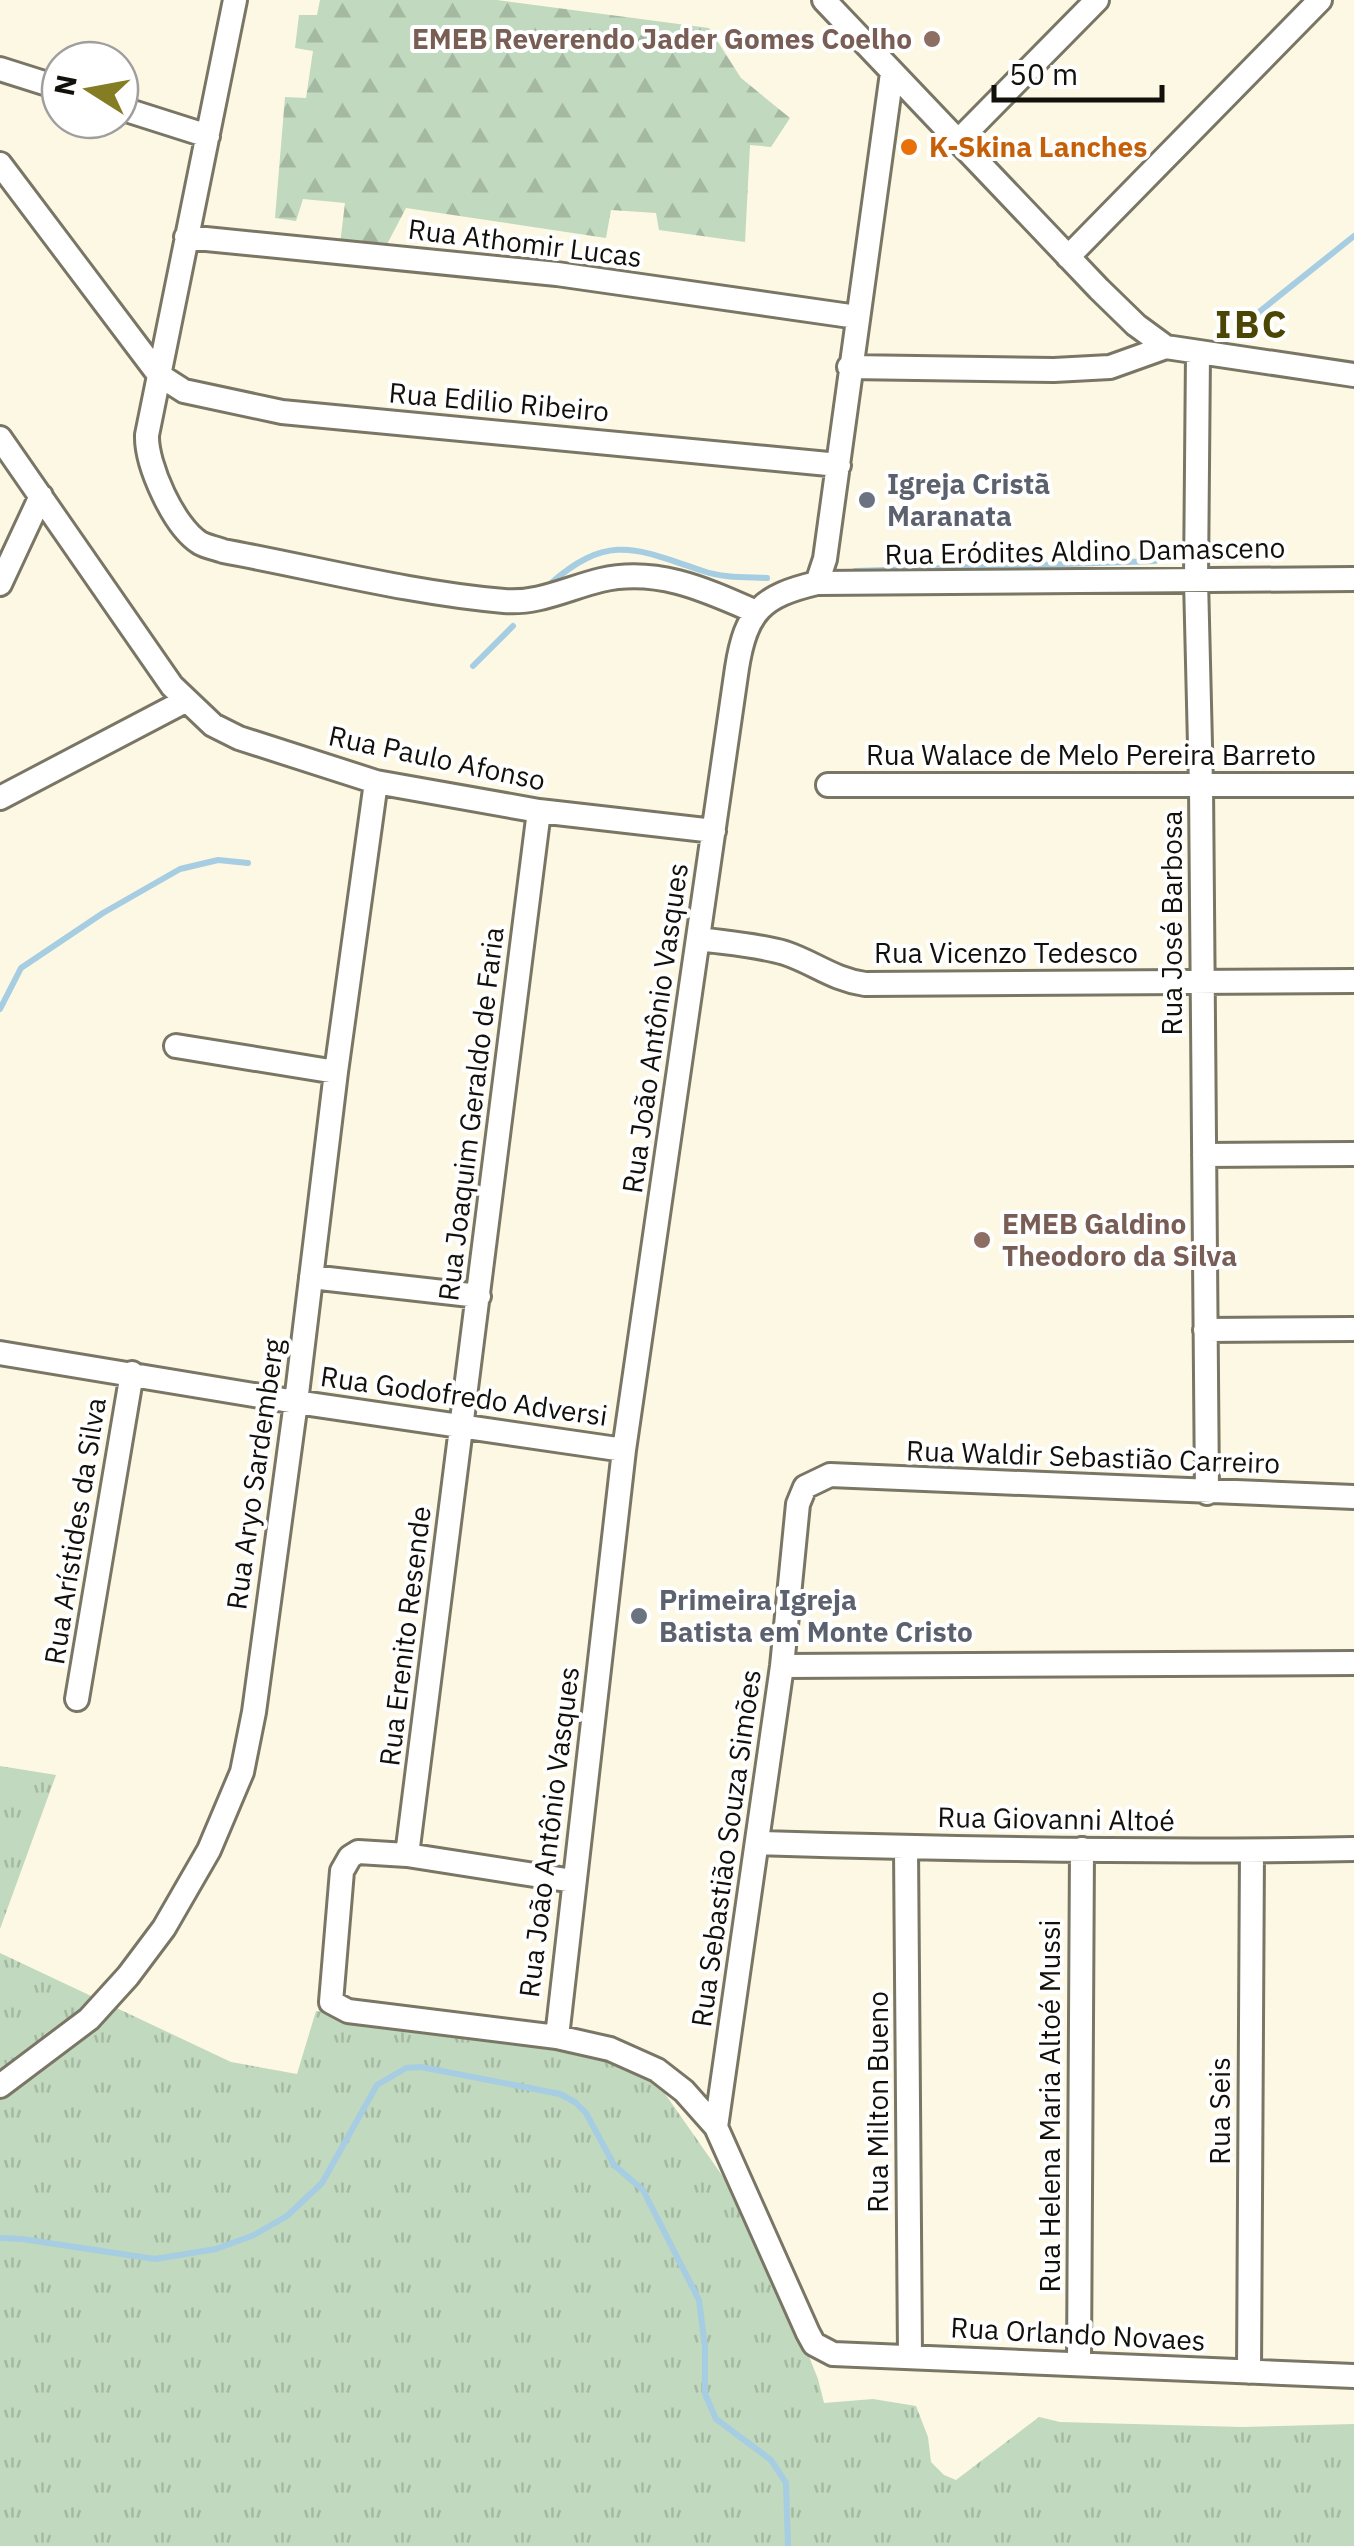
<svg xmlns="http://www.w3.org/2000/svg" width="1354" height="2546" font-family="'IBM Plex Sans',sans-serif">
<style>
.grass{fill:url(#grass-tufts)}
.forest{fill:url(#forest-firs)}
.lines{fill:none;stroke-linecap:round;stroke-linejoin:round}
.stream{stroke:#a6cde2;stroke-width:6}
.minor-casing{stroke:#7a7665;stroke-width:28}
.minor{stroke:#fff;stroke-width:22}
.education-dot{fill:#8d6e63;stroke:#fff;stroke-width:4}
.food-dot{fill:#e8710a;stroke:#fff;stroke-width:4}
.worship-dot{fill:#6b7280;stroke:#fff;stroke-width:4}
.labels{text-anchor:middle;stroke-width:8;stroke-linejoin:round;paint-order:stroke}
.education-label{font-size:28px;font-weight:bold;fill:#785e54;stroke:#fff;text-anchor:end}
.food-label{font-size:28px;font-weight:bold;fill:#c56008;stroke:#fff;text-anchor:start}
.street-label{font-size:28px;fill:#12100a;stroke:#fff}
.worship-label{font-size:28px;font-weight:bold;fill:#5b616d;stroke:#fff;text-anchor:start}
.district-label{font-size:38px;font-weight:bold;letter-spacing:2.5px;fill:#4b4603;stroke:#fff}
</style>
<defs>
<pattern id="grass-tufts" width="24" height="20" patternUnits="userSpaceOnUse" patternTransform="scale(2.5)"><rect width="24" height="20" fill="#c1d9be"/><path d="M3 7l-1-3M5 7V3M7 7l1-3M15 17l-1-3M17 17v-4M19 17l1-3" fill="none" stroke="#a5b9a2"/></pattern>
<pattern id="forest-firs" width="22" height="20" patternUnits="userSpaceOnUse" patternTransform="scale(2.5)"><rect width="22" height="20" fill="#c1d9be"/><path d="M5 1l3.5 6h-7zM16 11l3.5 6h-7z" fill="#a5b9a2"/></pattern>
</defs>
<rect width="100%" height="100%" fill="#fcf8e4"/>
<path class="grass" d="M0 1766 56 1775 0 1929Z
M0 1953 231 2062 297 2074 316 2011 533 2037 584 2049 654 2078 756 2224 818 2379 824 2403 873 2399 916 2406 928 2437 931 2462 944 2475 956 2480 1039 2417 1060 2422 1242 2427 1354 2424V2546H0Z"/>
<path class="forest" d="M320 0H497L709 28 741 78 790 118 771 147 750 145 745 242 659 230 656 213 611 210 606 238 406 208 384 250 340 244 345 203 303 199 296 221 275 218 285 97 306 98 313 51 295 48 299 15H317Z"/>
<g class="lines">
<path class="stream" d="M1244 324 1354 236
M855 571 1155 561
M550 584C609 532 637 549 703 571 723 578 746 577 767 578
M473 666 513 626
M0 1009 21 968 103 913 180 869 218 860 248 863
M0 2238 22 2239 155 2259 216 2249 254 2235 287 2216 322 2183 377 2085 406 2068 421 2067 560 2094 575 2102 586 2113 614 2165 643 2190 699 2300 705 2347V2394L716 2419 771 2460 786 2483 788 2546"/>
<g class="minor-casing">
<path id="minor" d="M235 0 147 435C146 465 174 527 200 543 207 547 216 548 223 551 316 568 410 593 504 601 538 604 568 588 601 580 657 567 706 590 756 612
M824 0 1099 289 1136 325 1166 347 1354 375
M0 69 60 88
M120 108 208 136
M958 141 1097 0
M0 164 159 375 184 391 282 412 839 465
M186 237 557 274 857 317
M1068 257 1320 0
M1198 353 1196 580 1201 786 1207 1493
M849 367 1054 370 1110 367 1166 347
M0 438 172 686 213 725 239 738 376 782 539 811 714 831
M817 583 1354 579
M0 584 41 496
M828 785H1354
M0 798 185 701
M699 939C727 943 758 945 785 953 815 963 832 979 865 984L1354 981
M176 1046 336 1072
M1204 1155 1354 1154
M311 1277 479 1296
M1205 1330 1354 1329
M0 1353 296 1402 624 1450
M782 1666 1354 1663
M77 1699 132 1373
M758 1843C956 1849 1155 1853 1354 1849
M906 1848 910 2356
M407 1855 539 811
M573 1881 407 1855 358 1852 350 1857 342 1871 331 2002 348 2011 557 2037 610 2049 657 2070 684 2091 716 2127 808 2333 814 2344 833 2354 1354 2376
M557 2037 624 1450 737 668C746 611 762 596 817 583L825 559 892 73
M0 2086 89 2019 128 1976 164 1928 209 1850 242 1772 254 1712 296 1402 336 1072 376 782
M716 2127 782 1666 798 1504 805 1487 830 1475 1354 1497
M1079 2364 1082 1849
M1249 2372 1252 1851"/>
</g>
<use href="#minor" class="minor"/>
</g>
<g class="education-dot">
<circle cx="932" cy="39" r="10"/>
<circle cx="982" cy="1240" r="10"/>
</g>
<circle class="food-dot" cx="909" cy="147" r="10"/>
<g class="worship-dot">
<circle cx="867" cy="500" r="10"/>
<circle cx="639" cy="1616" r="10"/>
</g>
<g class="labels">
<g class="education-label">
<text x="912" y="49">EMEB Reverendo Jader Gomes Coelho</text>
<text x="1002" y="1234" text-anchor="start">EMEB Galdino<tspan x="1002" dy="32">Theodoro da Silva</tspan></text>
</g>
<g class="food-label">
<text x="929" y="157">K-Skina Lanches</text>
</g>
<g class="street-label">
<text transform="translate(525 243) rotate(7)" y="10">Rua Athomir Lucas</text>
<text transform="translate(499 402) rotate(5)" y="10">Rua Edilio Ribeiro</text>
<text transform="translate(1085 551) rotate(-1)" y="10">Rua Eródites Aldino Damasceno</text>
<text x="1091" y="765">Rua Walace de Melo Pereira Barreto</text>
<text transform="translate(437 758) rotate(12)" y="10">Rua Paulo Afonso</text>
<text transform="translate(1172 923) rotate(-90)" y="10">Rua José Barbosa</text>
<text x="1006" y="963">Rua Vicenzo Tedesco</text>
<text transform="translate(655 1028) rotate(-82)" y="10">Rua João Antônio Vasques</text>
<text transform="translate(471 1114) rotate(-83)" y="10">Rua Joaquim Geraldo de Faria</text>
<text transform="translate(464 1396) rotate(8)" y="10">Rua Godofredo Adversi</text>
<text transform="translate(1093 1457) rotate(2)" y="10">Rua Waldir Sebastião Carreiro</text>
<text transform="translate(255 1474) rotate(-82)" y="10">Rua Aryo Sardemberg</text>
<text transform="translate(75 1531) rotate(-81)" y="10">Rua Arístides da Silva</text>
<text transform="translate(405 1636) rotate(-83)" y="10">Rua Erenito Resende</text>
<text transform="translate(1056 1819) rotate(1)" y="10">Rua Giovanni Altoé</text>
<text transform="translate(549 1832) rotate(-83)" y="10">Rua João Antônio Vasques</text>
<text transform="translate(726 1848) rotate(-82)" y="10">Rua Sebastião Souza Simões</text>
<text transform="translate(878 2102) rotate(-90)" y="10">Rua Milton Bueno</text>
<text transform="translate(1050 2106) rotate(-90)" y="10">Rua Helena Maria Altoé Mussi</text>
<text transform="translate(1220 2111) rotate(-90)" y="10">Rua Seis</text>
<text transform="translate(1078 2334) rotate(3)" y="10">Rua Orlando Novaes</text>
</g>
<g class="worship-label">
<text x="887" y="494">Igreja Cristã<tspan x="887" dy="32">Maranata</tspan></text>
<text x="659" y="1610">Primeira Igreja<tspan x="659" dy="32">Batista em Monte Cristo</tspan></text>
</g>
<g class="district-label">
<text x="1252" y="338">IBC</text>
</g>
</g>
<g transform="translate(90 90) rotate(281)"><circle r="48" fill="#ffffff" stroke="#a09f9d" stroke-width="2.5"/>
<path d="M0-8L18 38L0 25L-18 38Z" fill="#847d24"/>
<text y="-15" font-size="28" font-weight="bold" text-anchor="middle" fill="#12100a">N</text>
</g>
<path d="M994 85v15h168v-15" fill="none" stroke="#12100a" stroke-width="5"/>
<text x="1009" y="85" font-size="30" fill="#12100a" stroke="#ffffff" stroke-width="8" paint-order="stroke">50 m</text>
</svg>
